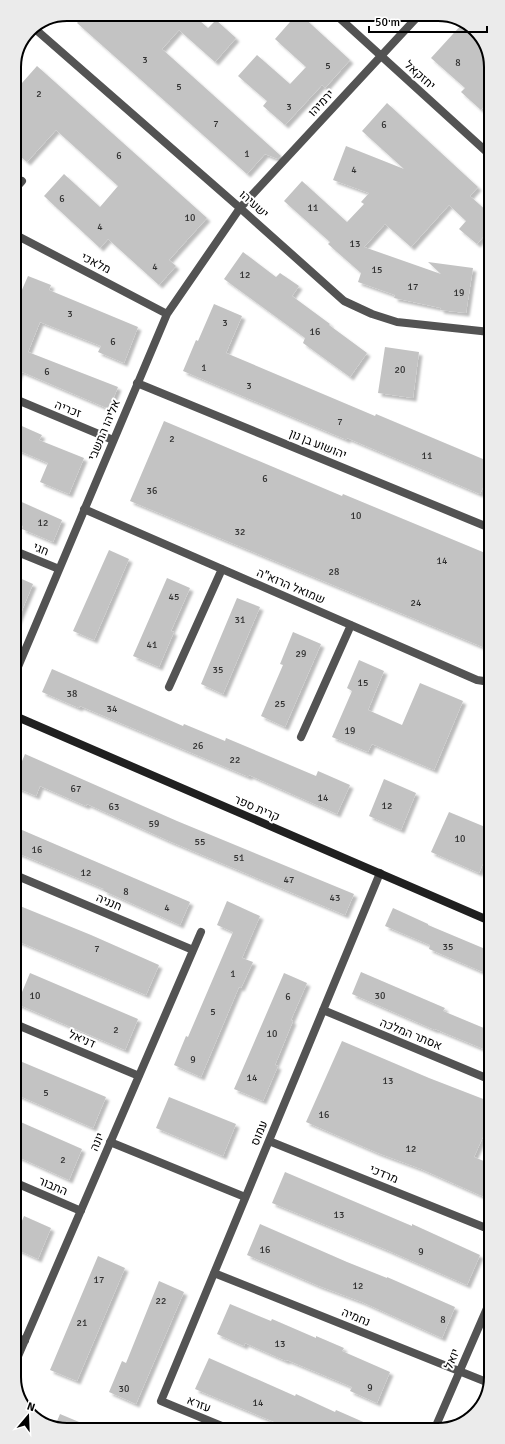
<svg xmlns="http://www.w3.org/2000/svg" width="505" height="1444" font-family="Signika,Heebo,sans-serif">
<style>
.building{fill:#c3c3c3;filter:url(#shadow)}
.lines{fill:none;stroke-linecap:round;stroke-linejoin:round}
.lane{stroke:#535353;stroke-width:8}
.street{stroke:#535353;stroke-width:8}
.secondary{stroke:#202020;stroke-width:8}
.labels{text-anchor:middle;stroke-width:4;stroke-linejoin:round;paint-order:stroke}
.number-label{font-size:10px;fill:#313131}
.street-label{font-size:12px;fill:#000;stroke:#fff}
.rim{fill:none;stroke:#000;stroke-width:2}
</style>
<defs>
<filter id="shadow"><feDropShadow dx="3.5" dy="3.5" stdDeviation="1" flood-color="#0004"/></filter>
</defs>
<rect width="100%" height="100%" fill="#fff"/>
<path class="building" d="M85 14H192L208 28 216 20 236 38 215 62 179 30 162 49 281 156 278 159 265 154 247 174 77 23Z
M297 14H300L350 60 325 88 322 85 285 125 263 106 267 101 238 76 257 55 290 84 306 67 275 39Z
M463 23 473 27 489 53V100L481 110 461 92 465 88 431 58Z
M37 66 207 218 169 260 176 266 159 285 108 239 100 248 44 196 64 174 100 207 118 186 56 130 27 162 14 151V92Z
M387 103 478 187 470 196 489 213V230L477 244 459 229 466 221 449 205 411 247 385 224 364 247 441 274 428 262 473 268 466 313 440 310 441 308 394 298 395 295 358 282 361 273 328 244 330 242 284 201 302 181 347 222 364 204 361 202 369 193 333 180 346 146 404 169 362 131Z
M243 252 276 277 280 273 299 286 292 296 330 324 329 325 367 353 350 377 303 343 305 338 224 279Z
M28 276 51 285 49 290 138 327 124 363 98 352 101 346 40 322 28 352 118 387 109 409 20 371 15 383 14 308Z
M214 304 242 316 226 353 375 416 376 414 490 462V472L480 494 347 438V440L183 371 196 340 198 341Z
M385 347 419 352 413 398 378 393Z
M164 421 342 496 343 494 490 555V650L130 501Z
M15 423 42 435 39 440 84 458 69 494 40 482 48 463 15 449Z
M15 499 62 520 53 542 22 529 23 526 15 522Z
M109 550 129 559 94 640 73 631Z
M15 576 33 584 15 627Z
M167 578 190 588 171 631 174 632 159 667 133 656Z
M237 598 260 607 223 694 201 684Z
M293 632 321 644 285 727 261 716 283 665 280 664Z
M359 660 384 671 368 710 402 725 420 683 463 701 434 770 372 744 368 752 332 737 352 691 347 688Z
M52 669 183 726 184 724 225 741 226 738 316 776 318 771 350 785 337 814 249 775V777L80 706 79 708 42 692Z
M25 754 177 821 354 894 345 915 169 841 87 804 86 806 40 786 36 796 15 787V778Z
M384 779 416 793 401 830 369 816Z
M449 812 490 829V847L479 873 431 852Z
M15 827 190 902 180 925 104 891V889L15 852Z
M227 901 260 916 242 958 253 962 241 988 239 987 201 1077 174 1065 186 1036 188 1037 233 932 217 925Z
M15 904 91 935 159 965 146 995 15 940Z
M393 908 428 924V925L490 951V975L429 949 430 945 385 926Z
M361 972 445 1008 443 1011 491 1031V1052L435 1029V1030L352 994Z
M30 973 138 1019 125 1050 17 1004Z
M284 973 307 983 291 1020 293 1021 275 1065 278 1066 263 1101 234 1089Z
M342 1041 429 1078 491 1102V1119L474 1157 491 1164V1200L421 1169 378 1153 306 1122Z
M15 1059 106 1097 93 1128 15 1094Z
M169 1097 236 1124 223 1156 156 1128Z
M16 1120 82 1149 69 1180 16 1156Z
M285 1172 372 1209 412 1226V1224L480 1255 467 1285 387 1250 272 1203Z
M24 1216 51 1228 38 1259 16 1249V1235Z
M260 1224 347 1262 387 1278V1277L455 1307 442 1338 362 1302 319 1286 247 1255Z
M98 1256 125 1268 77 1381 50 1370Z
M159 1281 184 1292 136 1404 109 1392 122 1361 126 1363Z
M230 1304 271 1321 272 1319 316 1338V1336L344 1348 342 1351 390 1372 377 1403 350 1391 352 1387 287 1360 286 1361 245 1343 244 1346 217 1334Z
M209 1358 295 1396 296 1394 335 1412 336 1410 377 1428 291 1429 195 1389Z
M60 1414 98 1430H64L55 1426Z"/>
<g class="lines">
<path class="lane" d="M110 1142 245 1197"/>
<path class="street" d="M335 14 489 154
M34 28 240 208 344 301 372 314 397 322 490 332
M14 190 22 181
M14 234 167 314
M137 383 490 528
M15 399 113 440
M84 509 477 680 490 682
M15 551 59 569
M15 674 167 314 240 208 420 14
M169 687 222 569
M301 737 351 625
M15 875 193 950
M323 1010 491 1080
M15 1024 139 1076
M269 1141 491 1230
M16 1183 81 1211
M214 1273 489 1383
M16 1337 25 1341
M16 1361 201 932
M435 1428 491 1299
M229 1429 161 1401 380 873"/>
<path class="secondary" d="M28 34 33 28
M15 716 490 921"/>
</g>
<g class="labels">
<g class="number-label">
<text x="145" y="63">3</text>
<text x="458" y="66">8</text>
<text x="328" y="69">5</text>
<text x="179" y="90">5</text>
<text x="39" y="97">2</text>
<text x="289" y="110">3</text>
<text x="216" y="127">7</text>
<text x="384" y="128">6</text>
<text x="247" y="157">1</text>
<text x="119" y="159">6</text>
<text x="354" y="173">4</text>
<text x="62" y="202">6</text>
<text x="313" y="211">11</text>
<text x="190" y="221">10</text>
<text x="100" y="230">4</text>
<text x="355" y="247">13</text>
<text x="155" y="270">4</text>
<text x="377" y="273">15</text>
<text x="245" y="278">12</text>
<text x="413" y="290">17</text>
<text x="459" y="296">19</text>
<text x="70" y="317">3</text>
<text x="225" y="326">3</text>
<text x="315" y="335">16</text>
<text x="113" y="345">6</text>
<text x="204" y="371">1</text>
<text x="400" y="373">20</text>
<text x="47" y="375">6</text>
<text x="249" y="389">3</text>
<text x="340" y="425">7</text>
<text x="172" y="442">2</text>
<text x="427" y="459">11</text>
<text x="265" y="482">6</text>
<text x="152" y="494">36</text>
<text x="356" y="519">10</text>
<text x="43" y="526">12</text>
<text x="240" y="535">32</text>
<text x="442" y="564">14</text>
<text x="334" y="575">28</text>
<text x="174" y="600">45</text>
<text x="416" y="606">24</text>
<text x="240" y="623">31</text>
<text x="152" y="648">41</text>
<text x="301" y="657">29</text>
<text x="218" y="673">35</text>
<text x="363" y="686">15</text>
<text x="72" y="697">38</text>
<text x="280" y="707">25</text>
<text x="112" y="712">34</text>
<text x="350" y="734">19</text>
<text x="198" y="749">26</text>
<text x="235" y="763">22</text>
<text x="76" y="792">67</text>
<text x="323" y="801">14</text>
<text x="387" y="809">12</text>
<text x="114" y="810">63</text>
<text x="154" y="827">59</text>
<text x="460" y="842">10</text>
<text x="200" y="845">55</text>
<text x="37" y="853">16</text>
<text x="239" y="861">51</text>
<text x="86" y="876">12</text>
<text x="289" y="883">47</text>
<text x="126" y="895">8</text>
<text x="335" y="901">43</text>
<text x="167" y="911">4</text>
<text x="448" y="950">35</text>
<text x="97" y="952">7</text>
<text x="233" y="977">1</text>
<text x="35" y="999">10</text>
<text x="380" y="999">30</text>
<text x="288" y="1000">6</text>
<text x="213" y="1015">5</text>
<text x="116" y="1033">2</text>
<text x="272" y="1037">10</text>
<text x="193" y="1063">9</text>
<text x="252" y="1081">14</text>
<text x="388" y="1084">13</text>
<text x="46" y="1096">5</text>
<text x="324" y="1118">16</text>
<text x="411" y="1152">12</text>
<text x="63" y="1163">2</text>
<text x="339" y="1218">13</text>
<text x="265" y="1253">16</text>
<text x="421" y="1255">9</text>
<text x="99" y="1283">17</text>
<text x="358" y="1289">12</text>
<text x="161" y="1304">22</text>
<text x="443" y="1323">8</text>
<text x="82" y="1326">21</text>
<text x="280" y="1347">13</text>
<text x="370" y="1391">9</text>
<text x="124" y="1392">30</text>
<text x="258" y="1406">14</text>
</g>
<g class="street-label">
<text transform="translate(420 75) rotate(42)" y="4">יחזקאל</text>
<text transform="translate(321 103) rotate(-47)" y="4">ירמיהו</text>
<text transform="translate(254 204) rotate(42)" y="4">ישעיהו</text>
<text transform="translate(96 263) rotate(27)" y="4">מלאכי</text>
<text transform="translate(68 409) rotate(22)" y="4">זכריה</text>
<text transform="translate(104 430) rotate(-67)" y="4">אליהו התשבי</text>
<text transform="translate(318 444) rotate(22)" y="4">יהושוע בן נון</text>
<text transform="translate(41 549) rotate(22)" y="4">חגי</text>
<text transform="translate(291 586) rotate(23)" y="4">שמואל הרוא"ה</text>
<text transform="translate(257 808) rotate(23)" y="4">קרית ספר</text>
<text transform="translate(109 902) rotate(23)" y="4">חנניה</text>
<text transform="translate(411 1034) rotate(22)" y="4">אסתר המלכה</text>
<text transform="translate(82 1039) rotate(23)" y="4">דניאל</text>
<text transform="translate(259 1133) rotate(-67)" y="4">עמוס</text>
<text transform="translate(97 1142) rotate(-67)" y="4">יונה</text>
<text transform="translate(384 1174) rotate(22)" y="4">מרדכי</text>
<text transform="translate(53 1186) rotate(23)" y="4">התבור</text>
<text transform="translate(356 1317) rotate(22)" y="4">נחמיה</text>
<text transform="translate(452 1359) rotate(-67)" y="4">יואל</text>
<text transform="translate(199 1404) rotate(22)" y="4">עזרא</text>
</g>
</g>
<path d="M0 0H505V1444H0ZM67 21H438A46 46 0 0 1 484 67V1377A46 46 0 0 1 438 1423H67A46 46 0 0 1 21 1377V67A46 46 0 0 1 67 21Z" fill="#ebebeb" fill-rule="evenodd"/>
<path class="rim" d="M67 21H438A46 46 0 0 1 484 67V1377A46 46 0 0 1 438 1423H67A46 46 0 0 1 21 1377V67A46 46 0 0 1 67 21Z"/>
<g transform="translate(28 1416) rotate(19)" stroke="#ffffff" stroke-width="3" paint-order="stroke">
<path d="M0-3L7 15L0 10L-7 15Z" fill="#000000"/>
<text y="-6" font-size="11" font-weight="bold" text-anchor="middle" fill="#000000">N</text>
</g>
<path d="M369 26v6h118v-6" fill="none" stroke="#000000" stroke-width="2"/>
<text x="375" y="26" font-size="12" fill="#000000" stroke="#ffffff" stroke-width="3" paint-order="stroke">50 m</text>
</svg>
